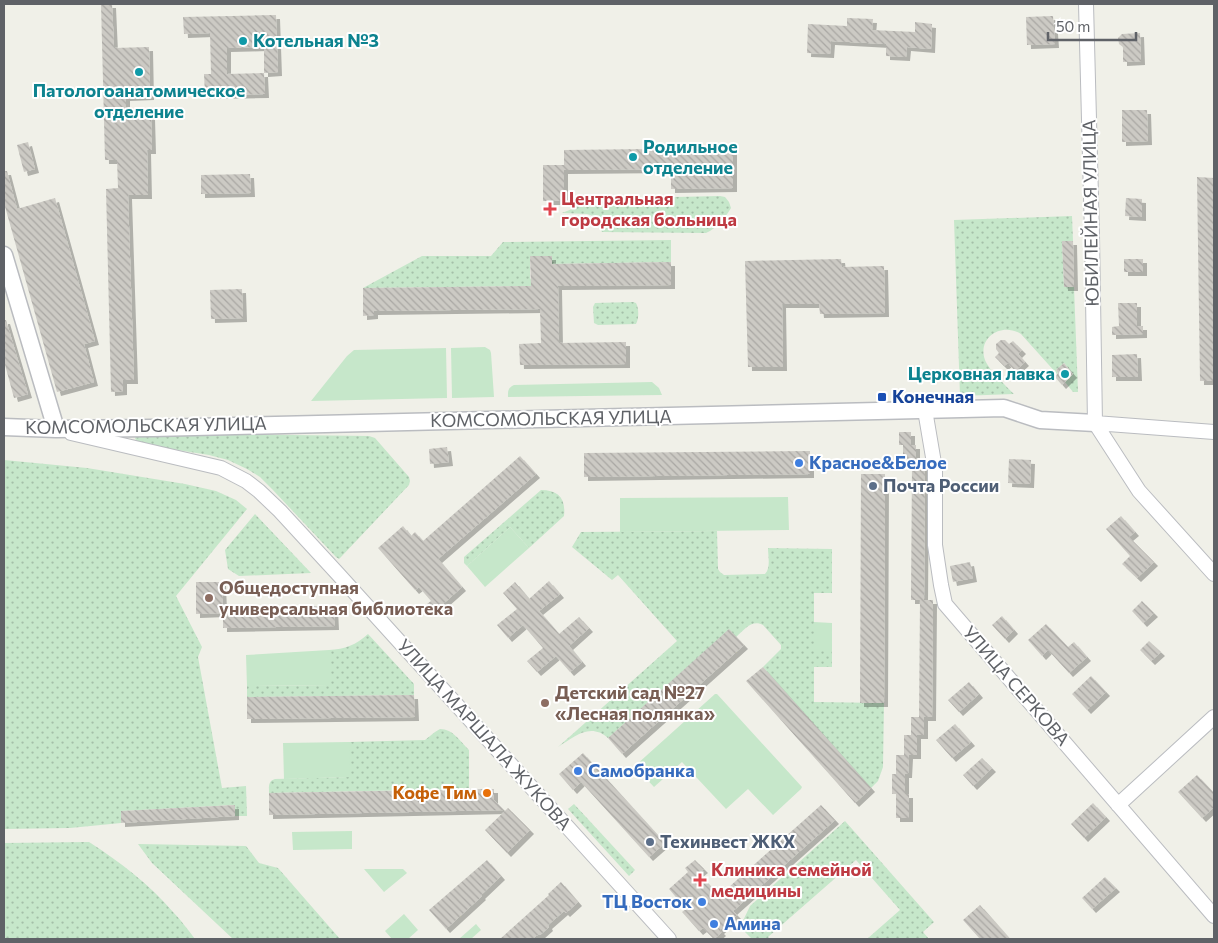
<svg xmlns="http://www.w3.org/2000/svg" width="1218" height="943" font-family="Commissioner,sans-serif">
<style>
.grass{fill:url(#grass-dots)}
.park{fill:#c6e7ca}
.building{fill:url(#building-back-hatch);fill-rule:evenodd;filter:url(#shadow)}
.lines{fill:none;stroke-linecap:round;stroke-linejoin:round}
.minor-casing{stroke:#babcc0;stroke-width:16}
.tertiary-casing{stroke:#babcc0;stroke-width:19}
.minor{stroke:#fff;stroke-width:14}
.tertiary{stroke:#fff;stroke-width:16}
.culture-dot{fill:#0f9aa8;stroke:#fff;stroke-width:2}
.health-dot{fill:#e0444e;stroke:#fff;stroke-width:2}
.transit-dot{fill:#1a4fb4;stroke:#fff;stroke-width:2}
.shop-dot{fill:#3f7fe0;stroke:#fff;stroke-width:2}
.service-dot{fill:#5c6f8a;stroke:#fff;stroke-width:2}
.education-dot{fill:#8d6e63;stroke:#fff;stroke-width:2}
.food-dot{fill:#e8710a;stroke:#fff;stroke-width:2}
.labels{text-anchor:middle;stroke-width:4;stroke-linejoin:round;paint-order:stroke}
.culture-label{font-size:18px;font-weight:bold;fill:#0d838f;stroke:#fff;text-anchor:start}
.health-label{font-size:18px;font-weight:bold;fill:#be3a42;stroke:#fff;text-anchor:start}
.street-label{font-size:18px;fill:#5f6267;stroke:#fff}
.transit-label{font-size:18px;font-weight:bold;fill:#164399;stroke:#fff;text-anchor:start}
.shop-label{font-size:18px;font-weight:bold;fill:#366cbe;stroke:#fff;text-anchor:start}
.service-label{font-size:18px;font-weight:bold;fill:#4e5e75;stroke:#fff;text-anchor:start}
.education-label{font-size:18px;font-weight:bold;fill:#785e54;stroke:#fff;text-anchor:start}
.food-label{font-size:18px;font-weight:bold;fill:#c56008;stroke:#fff;text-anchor:end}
</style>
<defs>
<pattern id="grass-dots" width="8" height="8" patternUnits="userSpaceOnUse" patternTransform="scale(1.25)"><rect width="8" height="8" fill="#c6e7ca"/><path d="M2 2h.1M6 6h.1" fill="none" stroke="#a4bfa8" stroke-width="1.8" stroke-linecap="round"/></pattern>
<pattern id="building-back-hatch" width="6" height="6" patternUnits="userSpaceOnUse" patternTransform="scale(1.25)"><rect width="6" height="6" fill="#cccac4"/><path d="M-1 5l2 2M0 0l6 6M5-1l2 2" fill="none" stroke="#a9a7a3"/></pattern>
<filter id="shadow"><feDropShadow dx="4" dy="4" stdDeviation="0" flood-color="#0004"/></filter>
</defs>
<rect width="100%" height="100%" fill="#f0f0e8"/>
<path class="grass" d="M720 196 725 197 729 202 731 208C725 218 717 228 706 233L602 232 593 216 587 214 562 213 572 209 578 202 585 199Z
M1072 216 1073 241 1062 242 1064 287H1074L1078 392H1073L1065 382 1073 374 1064 363 1056 370 1058 373 1057 374 1021 334C1002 322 977 337 985 360 989 370 1006 386 1014 394L960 396 954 220Z
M671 240V262L552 264 530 257V278L535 286 363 288 422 256H491L503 242Z
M633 302 636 303C639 308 639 319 636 324L598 325 594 323 593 307 595 303Z
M142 433 369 436 375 438 409 477 410 481 409 485 341 557 339 559 336 557 272 489 260 477 247 469 228 460 209 455 140 444 137 442 135 438 137 435Z
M4 460 87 468 185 484 216 491 236 500 247 509 176 596 202 647 198 657 222 788 246 786 247 816H235L234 805 121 811V823L70 828 4 829Z
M541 490C558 490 566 498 564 516L529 548 510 527 467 566 464 563V557Z
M255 514 311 573 239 576 228 569 225 550Z
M717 531 718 569 720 572 724 575 765 574C771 568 768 556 768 548L832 549V593H814V650H832V667H814V702L884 703 883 767 878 781 871 788 763 667 781 649V645L763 625C752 619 744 630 736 637L729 630 608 738C590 722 574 737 558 747L677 641 618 575 612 580 572 547 581 532Z
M368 634 414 684V695L247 697V686L329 685V650C345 649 356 645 368 634Z
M440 729C453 729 460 741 469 750V789L269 793C269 786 268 781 275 779L349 777V742L425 740 435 732Z
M574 804 635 870 629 876 568 809Z
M845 821 934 922 923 932 929 939H867L900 910 856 860 768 937 770 939H752L740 927 750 906Z
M89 842C120 862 149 884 173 912 181 920 188 930 195 939H4V843Z
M138 844 246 846 259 863 278 868 340 939H233L152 863Z"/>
<path class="park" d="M485 347 490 350 491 353 494 397 452 398 451 348Z
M446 348 447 398 311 401 347 356 354 350Z
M652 382 659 388 662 395 508 397C508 390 508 388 514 385Z
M788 497 789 530 620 532V498Z
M510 527 529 548 485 587 467 566Z
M814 622 832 623V650H814Z
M329 650V685L247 686 246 655Z
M715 694H717L802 787 801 789 773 815 748 789 726 809 682 762 654 787 636 768V765Z
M349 742 350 777 284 779 283 743Z
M352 831V849L293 850 292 832Z
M364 869H403L407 873 384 892Z
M404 914 418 930 408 939H392L385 931Z
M476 924 481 930 471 939H459Z"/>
<path class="building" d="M101 4H112L114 48 149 47 150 96 126 97V115H151L152 150H147L148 195H128L134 380H123V391L111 392 106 189 118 188 117 160H105Z
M276 15 278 72 264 73 265 94 205 95 204 74H211L210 33 184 34 183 17ZM264 47V73L227 74V48Z
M1053 16 1055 44 1027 45 1026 17Z
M847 18 873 19 872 30 915 32V22L932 24 931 49 907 47 906 57 886 56V44L831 41 830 54 807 53 808 24 847 26Z
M1140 33 1141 61 1123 62V47L1119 44 1118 38 1122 34Z
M1122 110H1147L1148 141 1122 142Z
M28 142 35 169 24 172 17 145Z
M733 148V188L671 189V169L564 170V201H543V165H564V150Z
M4 171H7L17 209 55 198 95 341 84 344 94 382 57 392 4 203Z
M250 174 251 193 201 194V175Z
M1197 177 1214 178V381H1200Z
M1126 198 1142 199V217L1125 216Z
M1062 241H1073L1074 287H1064Z
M530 256H552V264L671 262V285L558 286 559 343 626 342V364L520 365 519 344 541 343 540 309 374 311V315L363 316V288L531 286Z
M841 259 842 267 884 266 885 313 820 314 819 304H782L783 367H748L745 261Z
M1124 259H1143V272H1124Z
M242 289 243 318 211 319 210 290Z
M1118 303H1137V326H1143V334L1112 335V327L1119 326Z
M4 320H6L28 394 14 398 4 361Z
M1001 340H1005L1009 344 1013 341 1022 350 1018 354 1025 362 1015 371 1008 363 1004 366 995 357 999 353 996 349V344Z
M1137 354 1138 377H1112V355Z
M1064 363 1073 374 1062 385 1055 377 1058 373 1056 370Z
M899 432H911V445H916V464H925L924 600H911L912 464H903V445H899Z
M447 447 449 462 430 464 429 449Z
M810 451V474L584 477V453Z
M520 456 536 474 438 559 462 587 434 612 427 604 431 601 419 587 415 590 378 548 403 526 411 536 415 532 423 541Z
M1009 459 1031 460 1030 484 1008 483Z
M861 474H885L884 703H860Z
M1121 516 1135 532 1129 537 1154 562 1137 578 1122 564 1130 556 1106 529Z
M970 562 973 578 953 582 950 566Z
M549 581 560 594 539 611 559 634 579 617 589 628 569 646 582 662 570 672 556 656 537 672 527 661 543 648 523 625 508 638 497 625 517 609 503 593 515 582 529 599Z
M196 582H222L223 607 334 606 335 626 223 628V611V613L196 614Z
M920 600H933L932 717H924V735H917V755H909L908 774H905V794H909V818H896V794H892V774H896V755H905H904V735H911V717H919Z
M1142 601 1154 613 1143 623 1132 611Z
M1002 616 1014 630 1005 639 992 625Z
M1046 624 1068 647 1074 642 1087 657 1069 673 1048 650 1042 656 1028 640Z
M729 629 744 645 622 754 608 738Z
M1149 641 1161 652 1151 661 1140 650Z
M763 667 871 788 855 803 746 681Z
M1091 676 1106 692 1087 710 1072 694Z
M969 682 979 694 959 712 948 700Z
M414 695 415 717 247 719V697Z
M955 724 971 742 952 758 936 740Z
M583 753 665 843 649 857 581 782 573 790 559 774Z
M982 758 992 768 973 786 963 775Z
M1197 775 1214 793V807L1202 818 1178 792Z
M486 789H494V800L504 810 269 815V793Z
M1093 803 1106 817 1084 838 1071 824Z
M235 805V816L121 823V811Z
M821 805 835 820 733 911 737 915 720 930 722 932 714 939 703 928 699 931 682 912 686 909 669 889 688 872 685 868 695 860 704 869 699 873 719 896Z
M508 808 530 830 507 853 485 830Z
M487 860 501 876 481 895 482 896 446 929 429 910Z
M1105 877 1116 888 1092 909 1082 898Z
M561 882 578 902 566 913 564 911 548 925 549 927 540 935 539 934 532 939H500L549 895 548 894Z
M980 905 1010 939H980L963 920Z"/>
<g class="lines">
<g class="minor-casing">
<path id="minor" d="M1086 4 1092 235 1095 423
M925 410 935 469V545L941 585 945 604 1214 916
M1095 423 1139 491 1214 574
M1095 423 1214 432
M71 433 221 468 246 481 259 491 280 511 338 574 669 939
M1118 805 1214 717"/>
</g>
<g class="tertiary-casing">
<path id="tertiary" d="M4 255 56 429
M4 427 56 429 153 428 1004 408 1040 420 1095 423"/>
</g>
<use href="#minor" class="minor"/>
<use href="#tertiary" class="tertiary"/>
</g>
<g class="culture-dot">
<circle cx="243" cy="41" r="5"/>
<circle cx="139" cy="72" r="5"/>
<circle cx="633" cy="157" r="5"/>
<circle cx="1065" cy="374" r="5"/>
</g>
<g class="health-dot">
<path d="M547.5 201.5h5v5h5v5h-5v5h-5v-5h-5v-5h5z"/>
<path d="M697.5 872.5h5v5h5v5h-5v5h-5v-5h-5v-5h5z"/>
</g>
<rect class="transit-dot" x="877" y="392" width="10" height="10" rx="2.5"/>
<g class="shop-dot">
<circle cx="799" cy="463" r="5"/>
<circle cx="578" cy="771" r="5"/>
<circle cx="702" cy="902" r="5"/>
<circle cx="714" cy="924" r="5"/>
</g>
<g class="service-dot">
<circle cx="873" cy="486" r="5"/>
<circle cx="650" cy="842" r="5"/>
</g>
<g class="education-dot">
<circle cx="209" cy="598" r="5"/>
<circle cx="545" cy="703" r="5"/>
</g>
<circle class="food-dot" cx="487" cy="793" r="5"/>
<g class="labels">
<g class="culture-label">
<text x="253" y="47">Котельная №3</text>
<text x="139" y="97" text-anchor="middle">Патологоанатомическое<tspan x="139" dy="21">отделение</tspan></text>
<text x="643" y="153">Родильное<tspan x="643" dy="21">отделение</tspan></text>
<text x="1055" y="380" text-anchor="end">Церковная лавка</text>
</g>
<g class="health-label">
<text x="561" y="205">Центральная<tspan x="561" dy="21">городская больница</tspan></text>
<text x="711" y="876">Клиника семейной<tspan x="711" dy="21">медицины</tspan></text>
</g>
<g class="street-label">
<text transform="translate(1091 213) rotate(-91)" y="6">ЮБИЛЕЙНАЯ УЛИЦА</text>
<text transform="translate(551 419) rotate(-1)" y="6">КОМСОМОЛЬСКАЯ УЛИЦА</text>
<text transform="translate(146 426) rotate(-1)" y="6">КОМСОМОЛЬСКАЯ УЛИЦА</text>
<text transform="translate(1016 686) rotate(49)" y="6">УЛИЦА СЕРКОВА</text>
<text transform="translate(484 735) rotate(48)" y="6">УЛИЦА МАРШАЛА ЖУКОВА</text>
</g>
<g class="transit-label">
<text x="892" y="403">Конечная</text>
</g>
<g class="shop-label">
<text x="809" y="469">Красное&amp;Белое</text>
<text x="588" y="777">Самобранка</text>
<text x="692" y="908" text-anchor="end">ТЦ Восток</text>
<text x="724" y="930">Амина</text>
</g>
<g class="service-label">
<text x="883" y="492">Почта России</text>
<text x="660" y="848">Техинвест ЖКХ</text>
</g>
<g class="education-label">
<text x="219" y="594">Общедоступная<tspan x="219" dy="21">универсальная библиотека</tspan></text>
<text x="555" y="699">Детский сад №27<tspan x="555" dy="21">«Лесная полянка»</tspan></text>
</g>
<g class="food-label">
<text x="477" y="799">Кофе Тим</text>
</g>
</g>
<rect width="1218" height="943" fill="none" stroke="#5f6267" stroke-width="10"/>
<path d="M1048 32v8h88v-8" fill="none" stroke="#5f6267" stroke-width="2.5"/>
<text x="1056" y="32" font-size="15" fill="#5f6267" stroke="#ffffff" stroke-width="4" paint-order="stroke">50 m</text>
</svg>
